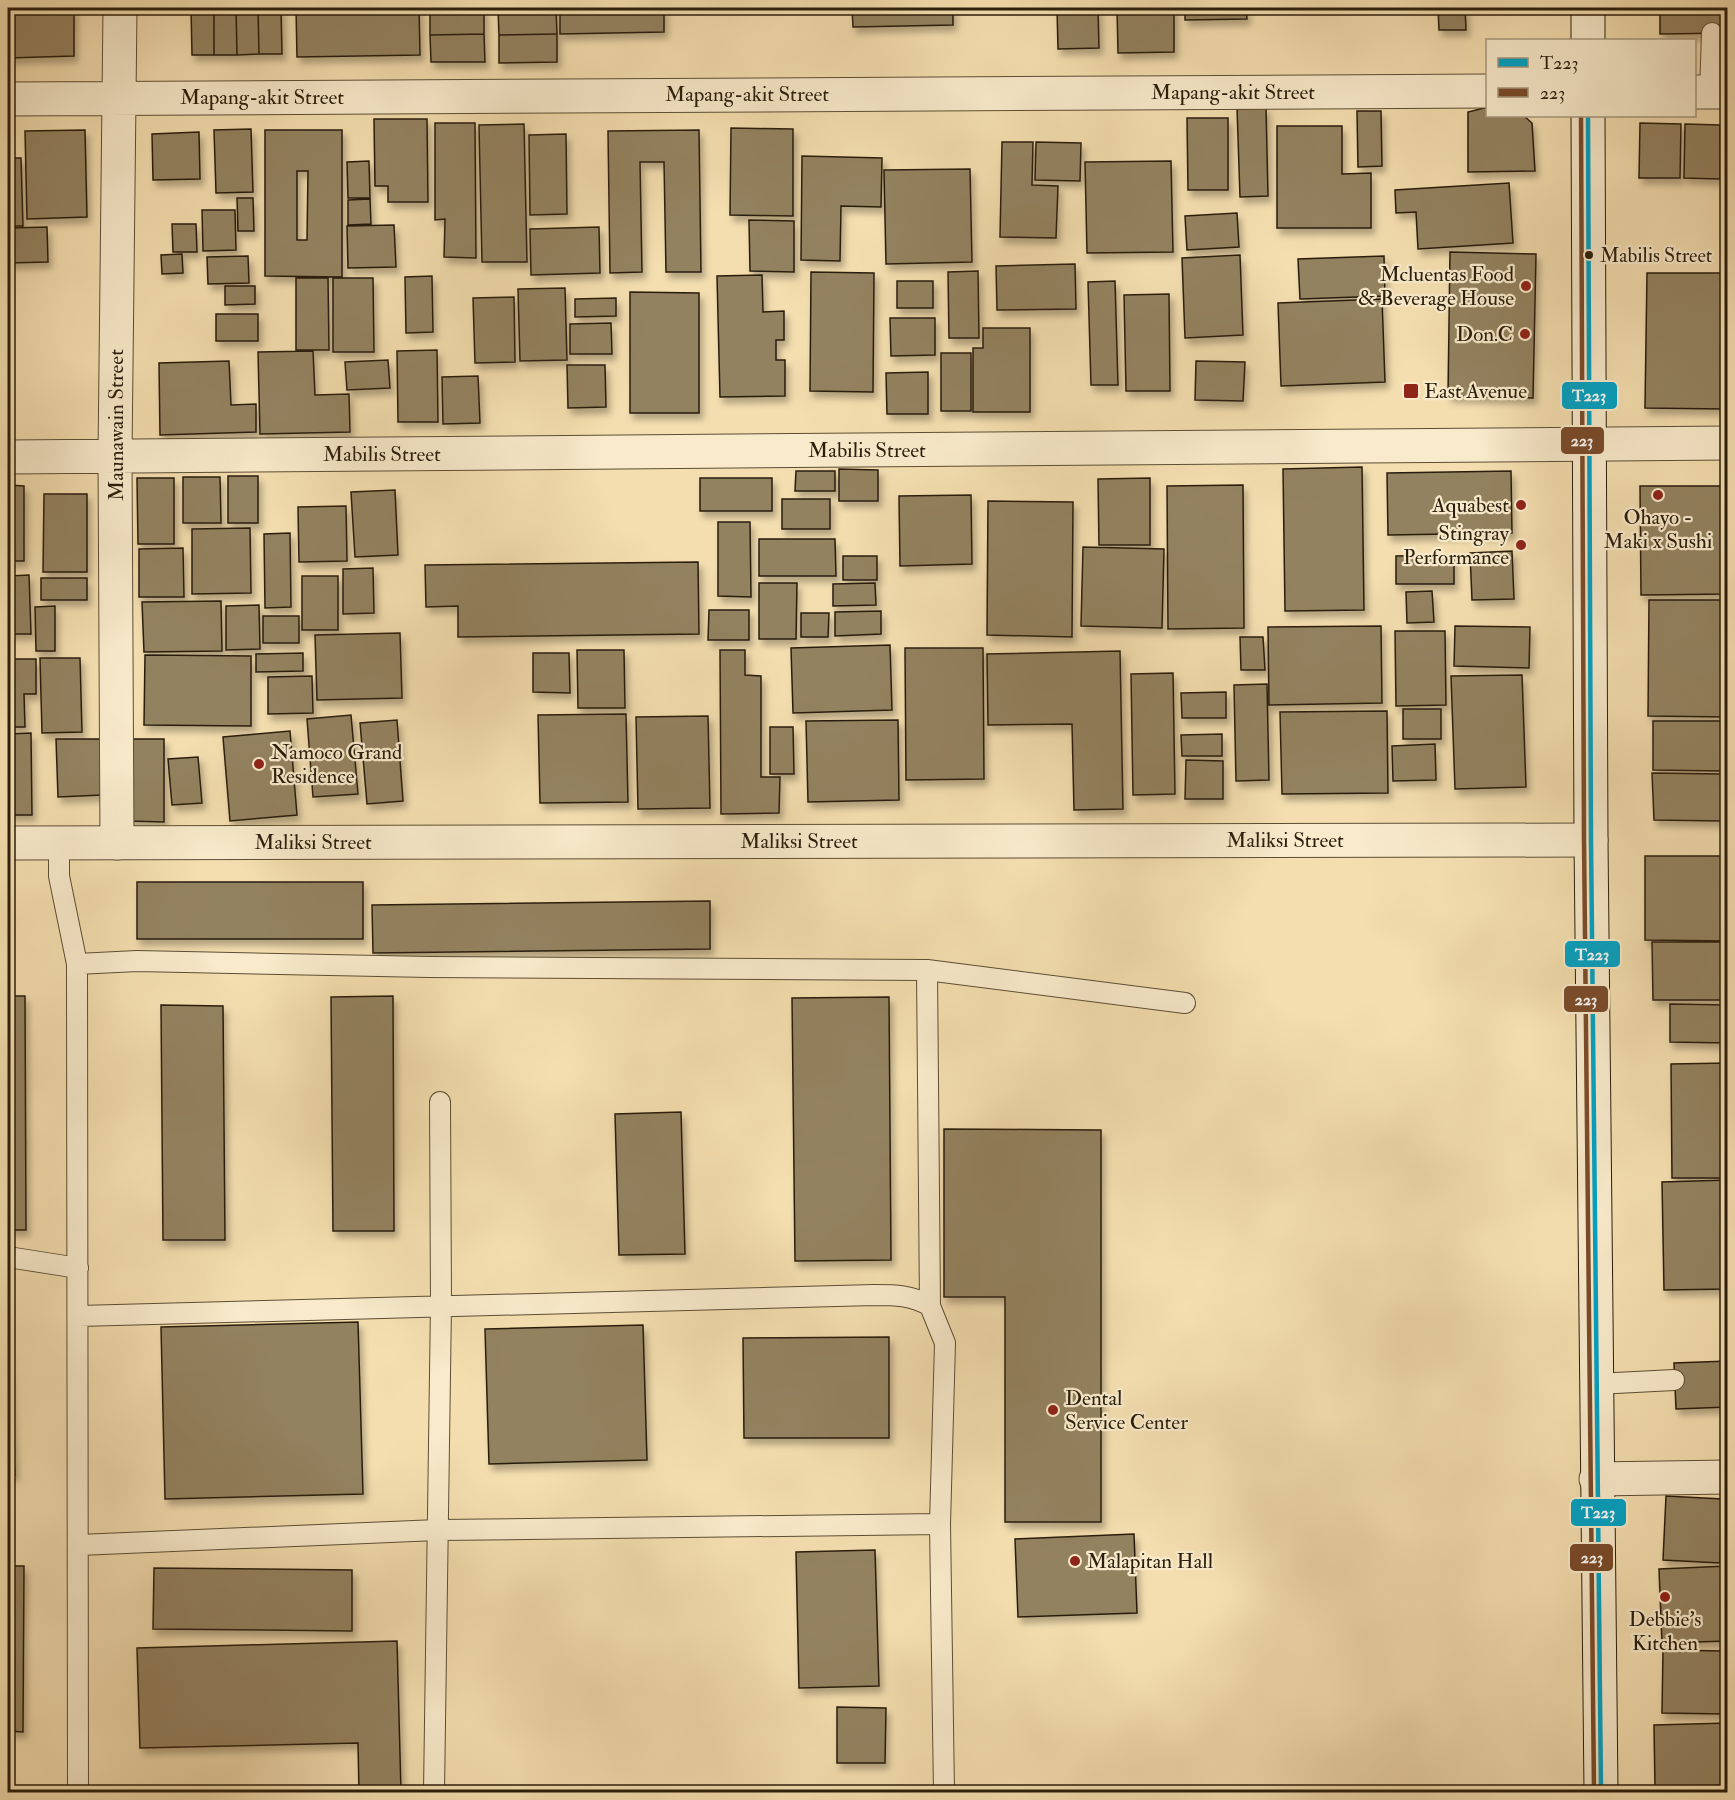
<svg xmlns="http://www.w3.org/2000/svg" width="1735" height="1800" font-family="'IM FELL Double Pica',serif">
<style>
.building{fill:#938261;stroke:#2a1e0c;stroke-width:1.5;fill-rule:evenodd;filter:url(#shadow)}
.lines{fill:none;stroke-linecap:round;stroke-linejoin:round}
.service-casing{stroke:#5c4e35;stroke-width:22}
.minor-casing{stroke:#5c4e35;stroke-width:35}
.tertiary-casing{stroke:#5c4e35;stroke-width:35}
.secondary-casing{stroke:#2a1e0c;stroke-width:35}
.service{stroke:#f8eacb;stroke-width:20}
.minor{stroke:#f8eacb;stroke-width:33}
.tertiary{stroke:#f8eacb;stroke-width:33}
.secondary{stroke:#f8eacb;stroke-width:33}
.bus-1-casing{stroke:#f8eacb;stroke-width:9}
.bus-2-casing{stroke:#f8eacb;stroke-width:9}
.bus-1{stroke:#02a2c4;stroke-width:4.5}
.bus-2{stroke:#7a4b2a;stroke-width:4.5}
.bus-dot{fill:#2a1e0c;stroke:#f8eacb;stroke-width:2}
.poi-dot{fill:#8f2418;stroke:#f8eacb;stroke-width:2}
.labels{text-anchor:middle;stroke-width:4.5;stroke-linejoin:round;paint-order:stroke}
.bus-label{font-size:20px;fill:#2a1e0c;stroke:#f8eacb;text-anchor:start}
.street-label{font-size:21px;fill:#2a1e0c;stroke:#f8eacb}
.poi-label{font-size:21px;fill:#2a1e0c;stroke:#f8eacb;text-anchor:end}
.line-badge{stroke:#f8eacb;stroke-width:2}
.badge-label{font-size:16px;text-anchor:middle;font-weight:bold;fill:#fff}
</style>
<defs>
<filter id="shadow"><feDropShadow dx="3.5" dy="6" stdDeviation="3" flood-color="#0004"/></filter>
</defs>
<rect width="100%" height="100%" fill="#f4deaf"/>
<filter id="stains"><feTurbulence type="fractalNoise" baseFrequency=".00333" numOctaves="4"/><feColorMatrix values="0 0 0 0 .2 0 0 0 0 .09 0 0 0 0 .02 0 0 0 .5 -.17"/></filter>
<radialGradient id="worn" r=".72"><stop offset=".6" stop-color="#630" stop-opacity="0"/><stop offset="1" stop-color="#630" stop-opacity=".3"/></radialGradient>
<path class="building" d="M8 8H74V56L8 58Z
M191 8H214V55H192Z
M214 8H236L237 55H214Z
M236 8H258L259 54 237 55Z
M258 8H281L282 54H259Z
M296 8H419L420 55 297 57Z
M430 8H484V34L430 35Z
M498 8H556L557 34 499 35Z
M560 8H664V32L560 34Z
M852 8H953V25L853 27Z
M1057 8H1098L1099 48 1058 49Z
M1117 8H1174V52L1118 53Z
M1185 8H1246L1247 19 1185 20Z
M1438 8H1465L1466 30H1439Z
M1660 8H1728V33L1660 34Z
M484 34 485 62H431L430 35Z
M557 34V62L499 63V35Z
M1266 107 1268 196 1240 197 1237 108Z
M1488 107V116H1524L1532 123 1535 171 1468 172V112Z
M1357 111H1381L1382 166 1358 167Z
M1187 118H1228V190H1188Z
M374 119H427L428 202H388V186H375Z
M435 123H475L476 258 444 257 445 219 435 220Z
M1640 123 1681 124 1680 178H1639Z
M1723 123H1728V183H1723Z
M524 124 527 262H482L479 125Z
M1685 124 1720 125V179L1684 178Z
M1277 126H1342V174L1371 173V228H1277Z
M731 128 793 129V216L730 215Z
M251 129 253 192 216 193 214 130Z
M85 130 87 217 27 219 25 131Z
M265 130H342V277L265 276ZM297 171H308L307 240H297Z
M699 130 701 272H666L664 162H640L642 272 610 273 608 131Z
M199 132 200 179 153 180 152 134Z
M566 134 567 214 530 215 529 135Z
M1002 142H1033L1032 185 1058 186 1056 238 1000 237Z
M1036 142 1081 143 1080 181 1035 180Z
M802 156 882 158 881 207 841 206 840 261 801 260Z
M8 158H21L23 226H8Z
M369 161 370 198H348L347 162Z
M1171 161 1173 252 1087 253 1085 162Z
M970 169 972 262 886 264 884 170Z
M1509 183 1513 243 1418 249 1416 212 1396 213 1395 190Z
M237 198H253L254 231H238Z
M370 199 371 224 348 225V200Z
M202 210H235L236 250 203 251Z
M1237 213 1239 247 1187 250 1185 216Z
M749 220 794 221V272L750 271Z
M172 224H196L197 252H173Z
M394 225 396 267 348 268 347 226Z
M47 227 48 262 8 263V228Z
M599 227 600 273 531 275 530 229Z
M1450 252 1536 254 1533 398 1448 396Z
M182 254 183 273 162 274 161 255Z
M1240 255 1243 335 1185 338 1182 258Z
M248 256 249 283 208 284 207 257Z
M1384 256 1385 296 1300 299 1298 259Z
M1075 264 1076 309 997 310 996 266Z
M978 271 979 338H949L948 272Z
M811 272 874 273 873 392 810 391Z
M1647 273H1724L1723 409 1645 408Z
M762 275 763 312 784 311V340H776V360H785V396L720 397 717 276Z
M432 276 433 332 406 333 405 277Z
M296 278H328L329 350H296Z
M333 278H373L374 352H333Z
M897 281H933V308H897Z
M1115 281 1118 385H1091L1088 282Z
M225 286H255V304L225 305Z
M565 288 567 360 520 361 518 289Z
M630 292 699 293V413H630Z
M1169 294 1170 391H1126L1124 295Z
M514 297 515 362 475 363 473 298Z
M616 298V316L575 317V299Z
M1382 299 1385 382 1281 386 1278 303Z
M216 314H258V341H216Z
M890 318H935V355L891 356Z
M611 323 612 354H570V324Z
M983 328H1030V412H973V348H983Z
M437 350 438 422H398L397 351Z
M313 351 315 395 349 394 350 432 260 434 258 352Z
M941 353H971V411H941Z
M388 360 390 388 347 390 345 362Z
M229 361 231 405 256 404V432L160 435 159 363Z
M1196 361 1245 362 1243 401 1195 400Z
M567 365H605L606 407 568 408Z
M928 372V414H887L886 373Z
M478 376 480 423 443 424 442 377Z
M1362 467 1364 610 1285 611 1283 469Z
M839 469 878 470V501H839Z
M796 471H835V491H795Z
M1511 471 1512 533 1388 535 1387 473Z
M228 476H258V523H228Z
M183 477H220L221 523H183Z
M137 478H174V544H138Z
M700 478H772V511H700Z
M1150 478V545H1099L1098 479Z
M8 485 24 486V561H8Z
M1243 485 1244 628 1168 629 1167 486Z
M1640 486H1728V594L1641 595Z
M395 490 398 555 355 557 351 492Z
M44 494H87V572H43Z
M971 495 972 564 900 566 899 496Z
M782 499H830V529H782Z
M988 501 1073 502 1072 637 987 635Z
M346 506 347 561 299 562 298 507Z
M718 522H750L751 597 718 596Z
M250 528 251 593 192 594V529Z
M290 533 291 607 265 608 264 534Z
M759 539H835L836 576H759Z
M1083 547 1164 549 1162 628 1081 626Z
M183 548 184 597H139V549Z
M1512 551 1514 599 1472 600 1470 553Z
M1454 555V584H1396V556Z
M843 556H877V580H843Z
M698 562 699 634 458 637V606L426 607 425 565Z
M373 568 374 613 343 614V569Z
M29 575 31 634H8V576Z
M302 576H338V630H302Z
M41 578H87V600H41Z
M759 583H797L796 639H759Z
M875 583 876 605 833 606V584Z
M1432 591 1434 622 1407 623 1406 592Z
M1649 600H1728V717L1648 716Z
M221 601 222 651 144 652 142 602Z
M259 605 260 649 226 650V606Z
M55 606V651H36L35 607Z
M709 610H749V640H708Z
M881 611V634L835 636V612Z
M801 613H829L828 637H801Z
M263 616H299V643H263Z
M1381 626 1382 703 1269 705 1268 627Z
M1455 626 1530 627 1529 668 1454 666Z
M1395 631H1445L1446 705 1396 706Z
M400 633 402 698 317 700 315 635Z
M1240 637H1263L1265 670H1241Z
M890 645 892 710 793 713 791 648Z
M905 648H983L984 779 906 780Z
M577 650H624L625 708H578Z
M720 650H745V675L761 676V777H780L779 813 721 814Z
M1120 651 1123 809 1074 810 1072 724 988 725 987 654Z
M303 653V671L256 672V654Z
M533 653H569L570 693 533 692Z
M145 655 251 656V726L144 725Z
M40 658H80L82 732 42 733Z
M8 659H36V694H24L25 727H8Z
M1173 673 1175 794 1133 795 1131 674Z
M1522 675 1526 787 1455 789 1451 676Z
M312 676 313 713 268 714V677Z
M1267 684 1269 780 1236 781 1234 685Z
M1226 692V718H1182L1181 693Z
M1403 709H1441V739H1403Z
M1387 711 1388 793 1282 794 1280 712Z
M626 714 628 802 540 803 538 715Z
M351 715 358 794 313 797 307 719Z
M708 716 710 808 638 809 636 717Z
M397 720 403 801 367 804 360 723Z
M898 720 899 800 808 802 806 721Z
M1653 721H1723L1722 771 1653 770Z
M770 727H793L794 774H770Z
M290 731 297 815 230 821 223 737Z
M31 733 32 815H8V734Z
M1222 734V756H1182L1181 735Z
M56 739H100L102 795 58 797Z
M128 739H164V822L128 821Z
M1435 744 1436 780 1393 781 1392 746Z
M198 757 202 803 172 805 168 759Z
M1186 760 1223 761V799H1185Z
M1652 773 1721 774 1723 821 1654 820Z
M1645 856H1728V941L1645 940Z
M137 882H363V939H137Z
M710 901V949L373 953 372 905Z
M1652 942H1728V1000H1653Z
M8 996H25L26 1230H8Z
M393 996 394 1231H333L331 997Z
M889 997 891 1260 795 1261 792 998Z
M1670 1004 1728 1005V1043L1670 1042Z
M161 1005 223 1006 225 1240H163Z
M1728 1063V1178H1672L1671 1064Z
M681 1112 685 1254 619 1255 615 1114Z
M944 1129 1101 1130V1522H1005V1297H944Z
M1728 1180V1289L1664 1290 1662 1182Z
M358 1322 363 1494 165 1499 161 1327Z
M643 1325 647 1460 489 1464 485 1329Z
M889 1337V1438H744L743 1338Z
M8 1352 15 1475H8Z
M1728 1361V1407L1676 1409 1674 1363Z
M1666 1496 1722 1499 1720 1563 1663 1560Z
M1134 1534 1137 1613 1018 1617 1015 1539Z
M875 1550 879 1686 799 1688 796 1552Z
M8 1566H24L23 1732 8 1731Z
M1728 1566V1641L1662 1643 1659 1569Z
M154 1568 352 1570V1631L153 1629Z
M397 1641 401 1792H359L358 1743 140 1748 137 1648Z
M1663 1650 1726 1651 1725 1714 1662 1713Z
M837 1707 886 1708 885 1763H837Z
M1728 1723V1785L1655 1787 1654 1725Z"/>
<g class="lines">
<g class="service-casing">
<path id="service" d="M1710 92 1712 33
M59 843V876L77 964
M927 970 930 1306 945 1343 940 1524 944 1792
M8 1257 78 1268
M79 1316 874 1295C895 1295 912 1295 930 1306
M1596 1384 1674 1380
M79 1545 438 1530 940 1524
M78 1792 77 964 137 961 429 967 927 970 1185 1003
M434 1792 441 1304 440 1102"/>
</g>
<g class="minor-casing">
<path id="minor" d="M1694 92H1728
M8 99 1488 91
M8 457 1728 443
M117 843 115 456 120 8
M1596 1479 1728 1477"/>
</g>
<g class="tertiary-casing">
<path id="tertiary" d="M8 843 1591 840"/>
</g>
<g class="secondary-casing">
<path id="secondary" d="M1588 8V40
M1588 116 1591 840 1601 1792"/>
</g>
<use href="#service" class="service"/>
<use href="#minor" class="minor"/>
<use href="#tertiary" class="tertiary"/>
<use href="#secondary" class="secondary"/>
<g class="bus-1-casing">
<path id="bus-1" d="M1588 116 1591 840 1601 1792"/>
</g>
<g class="bus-2-casing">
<path id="bus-2" d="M1581 116 1584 840 1594 1792"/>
</g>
<use href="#bus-1" class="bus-1"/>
<use href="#bus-2" class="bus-2"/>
</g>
<circle class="bus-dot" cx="1589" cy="255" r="5"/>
<g class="poi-dot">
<circle cx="1526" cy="286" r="6"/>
<circle cx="1525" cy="334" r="6"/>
<rect x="1403" y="383" width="16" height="16" rx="3"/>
<circle cx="1658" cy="495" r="6"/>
<circle cx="1521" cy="505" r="6"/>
<circle cx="1521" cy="545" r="6"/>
<circle cx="259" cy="764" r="6"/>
<circle cx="1053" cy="1410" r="6"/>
<circle cx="1075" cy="1561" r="6"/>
<circle cx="1665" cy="1597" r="6"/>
</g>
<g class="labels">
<g class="bus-label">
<text x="1600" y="262">Mabilis Street</text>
</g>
<g class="street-label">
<text x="1233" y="99">Mapang-akit Street</text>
<text x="747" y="101">Mapang-akit Street</text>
<text x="262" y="104">Mapang-akit Street</text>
<text transform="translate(116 425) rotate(-90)" y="7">Maunawain Street</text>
<text x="867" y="457">Mabilis Street</text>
<text x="382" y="461">Mabilis Street</text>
<text x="1285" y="847">Maliksi Street</text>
<text x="799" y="848">Maliksi Street</text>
<text x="313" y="849">Maliksi Street</text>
</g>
<g class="poi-label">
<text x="1514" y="281">Mcluentas Food<tspan x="1514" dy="24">&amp; Beverage House</tspan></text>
<text x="1513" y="341">Don.C</text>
<text x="1424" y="398" text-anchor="start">East Avenue</text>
<text x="1509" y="512">Aquabest</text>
<text x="1658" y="524" text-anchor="middle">Ohayo -<tspan x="1658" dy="24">Maki x Sushi</tspan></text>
<text x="1509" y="540">Stingray<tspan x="1509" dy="24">Performance</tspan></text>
<text x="271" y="759" text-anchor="start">Namoco Grand<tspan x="271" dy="24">Residence</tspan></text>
<text x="1065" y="1405" text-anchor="start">Dental<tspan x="1065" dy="24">Service Center</tspan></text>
<text x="1087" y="1568" text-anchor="start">Malapitan Hall</text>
<text x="1665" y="1626" text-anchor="middle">Debbie's<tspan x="1665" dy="24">Kitchen</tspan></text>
</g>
</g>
<g class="line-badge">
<rect x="1561" y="381" width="57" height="29" rx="6" fill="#02a2c4"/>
<rect x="1560" y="426" width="45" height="29" rx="6" fill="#7a4b2a"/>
<rect x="1564" y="940" width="57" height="28" rx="6" fill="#02a2c4"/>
<rect x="1563" y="985" width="46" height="28" rx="6" fill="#7a4b2a"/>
<rect x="1570" y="1498" width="57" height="29" rx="6" fill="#02a2c4"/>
<rect x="1569" y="1543" width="45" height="29" rx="6" fill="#7a4b2a"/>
</g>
<g class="badge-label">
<text x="1589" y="401">T223</text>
<text x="1582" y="446">223</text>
<text x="1592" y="960">T223</text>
<text x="1586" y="1005">223</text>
<text x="1598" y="1518">T223</text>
<text x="1592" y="1563">223</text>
</g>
<rect width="1735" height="1800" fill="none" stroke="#f4deaf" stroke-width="30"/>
<rect x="9" y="9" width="1717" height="1782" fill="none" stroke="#2a1e0c" stroke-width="3"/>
<rect x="15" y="15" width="1705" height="1770" fill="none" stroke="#2a1e0c" stroke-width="1.5"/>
<rect x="1486" y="39" width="210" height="78" fill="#f8eacb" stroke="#a6987f" stroke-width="1.5"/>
<rect x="1498" y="58" width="30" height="9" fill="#02a2c4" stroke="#a6987f" stroke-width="1.5"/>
<text x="1540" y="69" font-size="18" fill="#2a1e0c">T223</text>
<rect x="1498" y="88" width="30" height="9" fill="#7a4b2a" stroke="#a6987f" stroke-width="1.5"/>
<text x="1540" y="99" font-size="18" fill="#2a1e0c">223</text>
<rect width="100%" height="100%" filter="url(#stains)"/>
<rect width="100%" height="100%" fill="url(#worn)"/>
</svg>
